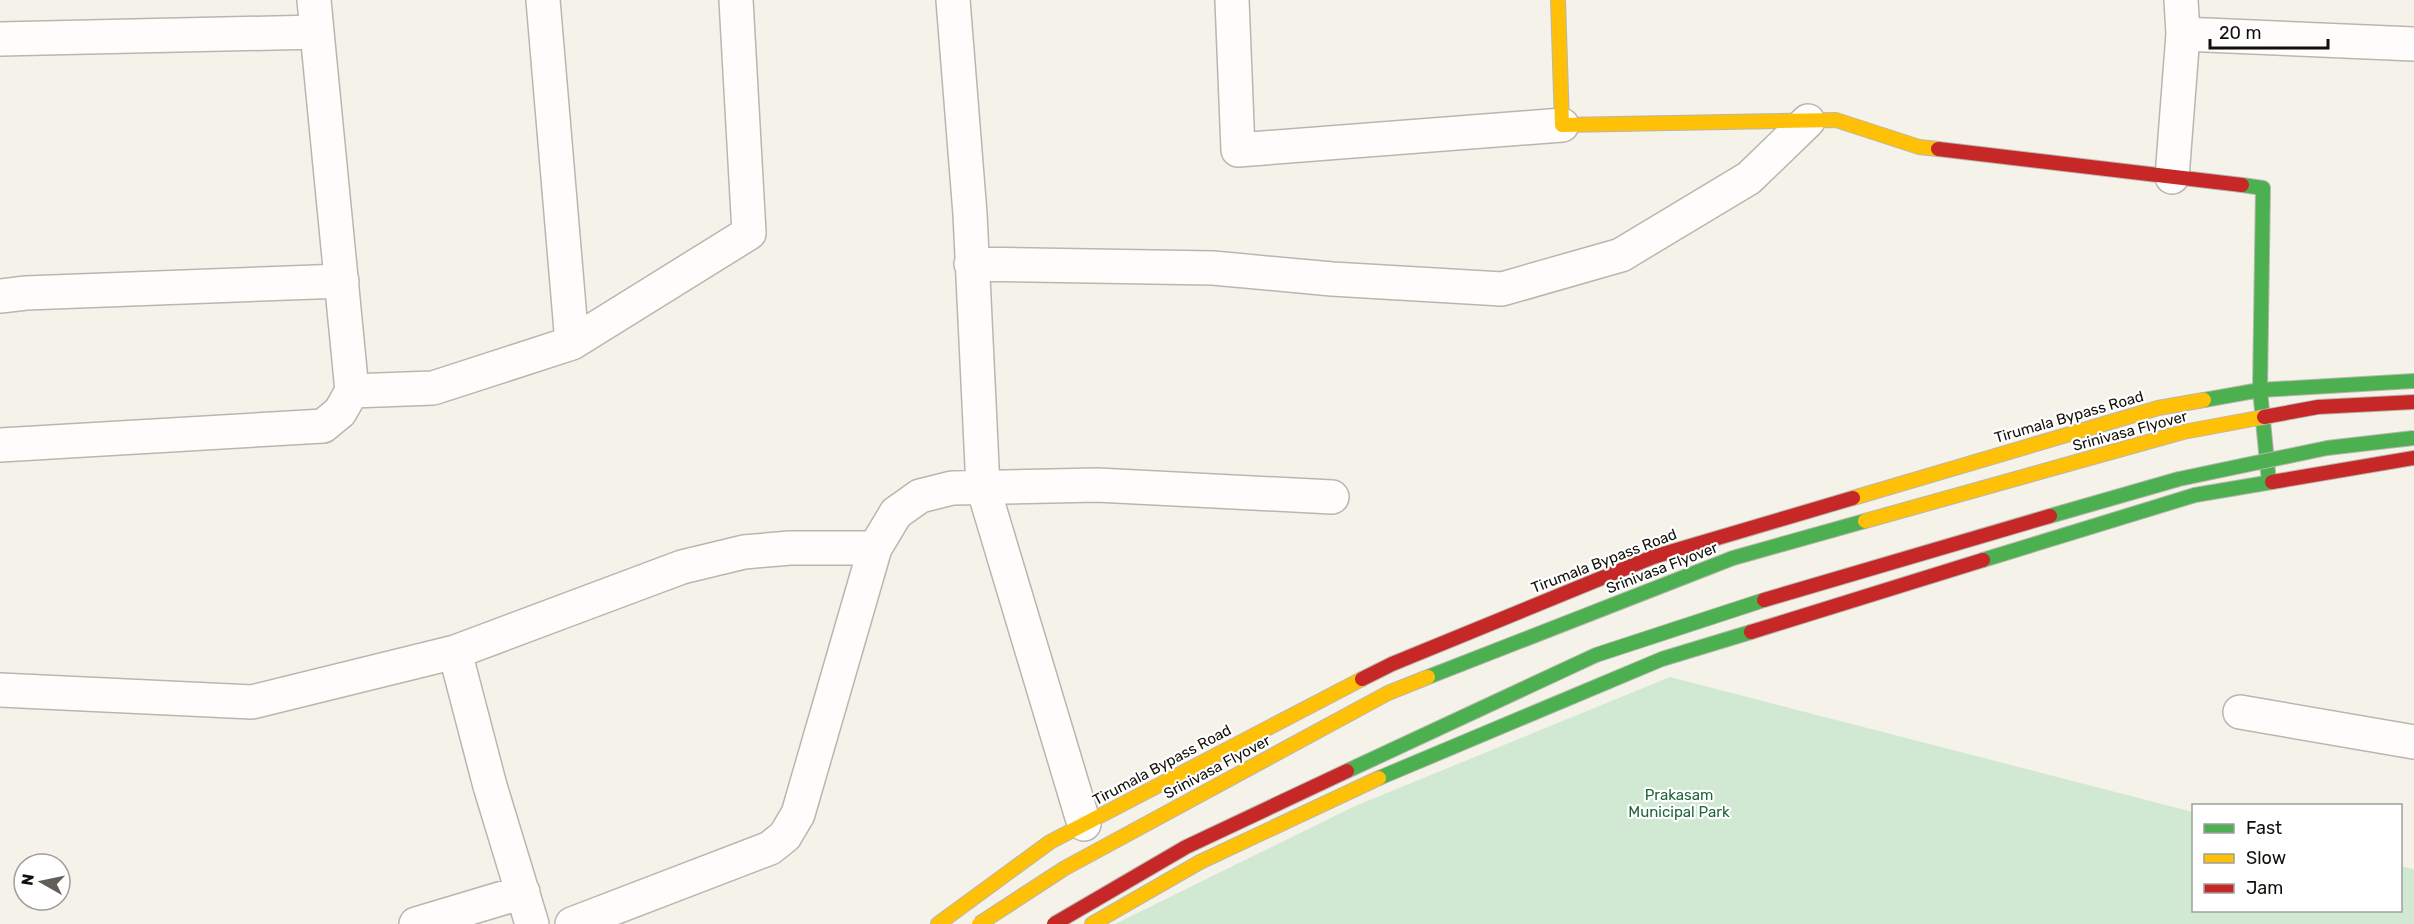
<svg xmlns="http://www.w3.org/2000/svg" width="2414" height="924" font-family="Rubik,sans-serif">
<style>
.green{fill:#d1e9d3}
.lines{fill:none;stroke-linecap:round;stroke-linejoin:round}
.street-casing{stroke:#b8b6af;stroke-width:36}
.fast-casing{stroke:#b8b6af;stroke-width:16}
.slow-casing{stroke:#b8b6af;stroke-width:16}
.jam-casing{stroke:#b8b6af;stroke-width:16}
.street{stroke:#fefdfc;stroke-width:33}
.fast{stroke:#4caf50;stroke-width:14}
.slow{stroke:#ffc107;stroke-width:14}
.jam{stroke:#c62828;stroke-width:14}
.fast-bridge-casing{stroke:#b8b6af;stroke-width:16;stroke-linecap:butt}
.slow-bridge-casing{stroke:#b8b6af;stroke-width:16;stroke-linecap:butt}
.jam-bridge-casing{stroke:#b8b6af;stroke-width:16;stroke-linecap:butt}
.fast-bridge{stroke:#4caf50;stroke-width:14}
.slow-bridge{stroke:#ffc107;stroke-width:14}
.jam-bridge{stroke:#c62828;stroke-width:14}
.labels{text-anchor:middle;stroke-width:4.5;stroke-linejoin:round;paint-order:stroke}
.street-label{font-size:15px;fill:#12100a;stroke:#fff}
.park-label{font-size:15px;fill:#20663c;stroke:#fff}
</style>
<rect width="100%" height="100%" fill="#f5f2e9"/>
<path class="green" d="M1670 677 2193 812 2194 910H2400L2401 866 2414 869V924H1115L1355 806Z"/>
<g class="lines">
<g class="street-casing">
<path id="street" d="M543 0 572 343
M953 0 970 214 983 487 1084 824
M1232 0 1238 150 1562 125
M2181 0 2183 34
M0 39 317 32 314 0
M2172 177 2183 34 2414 44
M971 264 1213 268 1332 279 1502 289 1621 255 1749 178 1808 121
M0 296 26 293 342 281
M352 391 433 388 572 343 749 233 736 0
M0 445 323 426 340 412 352 391 317 32
M455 652 682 567 744 552 790 548H875
M0 690 252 702 455 652 490 786 532 924
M2240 712 2414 742
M416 924 523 892
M572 924 770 848 785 836 798 814 875 548 896 513 920 496 952 488 1097 485 1332 497"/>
</g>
<g class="fast-casing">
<path id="fast" d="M2242 185 2263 188 2260 390 2269 482
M2204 400 2260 390 2414 381
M1983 560 2195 495 2272 482
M1379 778 1662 659 1751 632"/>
</g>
<g class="slow-casing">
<path id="slow" d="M1558 0 1562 125 1836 120 1919 147 1938 149
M1853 498 2158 408 2204 400
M938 924 1050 842 1362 679
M1092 924 1200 862 1379 778"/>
</g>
<g class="jam-casing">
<path id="jam" d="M1938 149 2242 185
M2272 482 2414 458
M1751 632 1983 560
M1362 679 1392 664 1653 557 1853 498"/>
</g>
<use href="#street" class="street"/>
<use href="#fast" class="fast"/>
<use href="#slow" class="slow"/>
<use href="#jam" class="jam"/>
<g class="fast-bridge-casing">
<path id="fast-bridge" d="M2050 516 2179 479 2327 448 2414 438
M1428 677 1733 558 1865 521
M1347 771 1596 655 1764 600"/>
</g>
<g class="slow-bridge-casing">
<path id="slow-bridge" d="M1865 521 2183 432 2264 417
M979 924 1065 868 1388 693 1428 677"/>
</g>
<g class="jam-bridge-casing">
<path id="jam-bridge" d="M2264 417 2318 407 2414 402
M1764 600 2050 516
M1054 924 1186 847 1347 771"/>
</g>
<use href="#fast-bridge" class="fast-bridge"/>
<use href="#slow-bridge" class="slow-bridge"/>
<use href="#jam-bridge" class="jam-bridge"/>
</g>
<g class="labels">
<g class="street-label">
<text transform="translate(2069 417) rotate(-16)" y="5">Tirumala Bypass Road</text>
<text transform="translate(2130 431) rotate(-15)" y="5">Srinivasa Flyover</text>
<text transform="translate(1604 561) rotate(-21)" y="5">Tirumala Bypass Road</text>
<text transform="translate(1662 568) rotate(-21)" y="5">Srinivasa Flyover</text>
<text transform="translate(1162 765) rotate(-28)" y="5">Tirumala Bypass Road</text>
<text transform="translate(1217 767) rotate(-28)" y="5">Srinivasa Flyover</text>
</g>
<g class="park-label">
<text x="1679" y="800">Prakasam<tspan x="1679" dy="17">Municipal Park</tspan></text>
</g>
</g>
<rect x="2192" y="804" width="210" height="108" fill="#ffffff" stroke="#a09f9d" stroke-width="1.5"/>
<rect x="2204" y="824" width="30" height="9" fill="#4caf50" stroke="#a09f9d" stroke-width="1.5"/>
<text x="2246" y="834" font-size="18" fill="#12100a">Fast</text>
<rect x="2204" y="854" width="30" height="9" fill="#ffc107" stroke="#a09f9d" stroke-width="1.5"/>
<text x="2246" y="864" font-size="18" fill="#12100a">Slow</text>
<rect x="2204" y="884" width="30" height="9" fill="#c62828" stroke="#a09f9d" stroke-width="1.5"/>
<text x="2246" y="894" font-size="18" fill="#12100a">Jam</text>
<g transform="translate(42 882) rotate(279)"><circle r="28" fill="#ffffff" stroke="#a09f9d" stroke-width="1.5"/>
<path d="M0-4.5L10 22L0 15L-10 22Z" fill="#615f58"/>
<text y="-9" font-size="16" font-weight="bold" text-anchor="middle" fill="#12100a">N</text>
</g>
<path d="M2210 39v9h118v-9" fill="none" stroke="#12100a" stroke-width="3"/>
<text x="2219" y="39" font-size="18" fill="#12100a" stroke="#ffffff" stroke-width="4.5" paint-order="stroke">20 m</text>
</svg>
